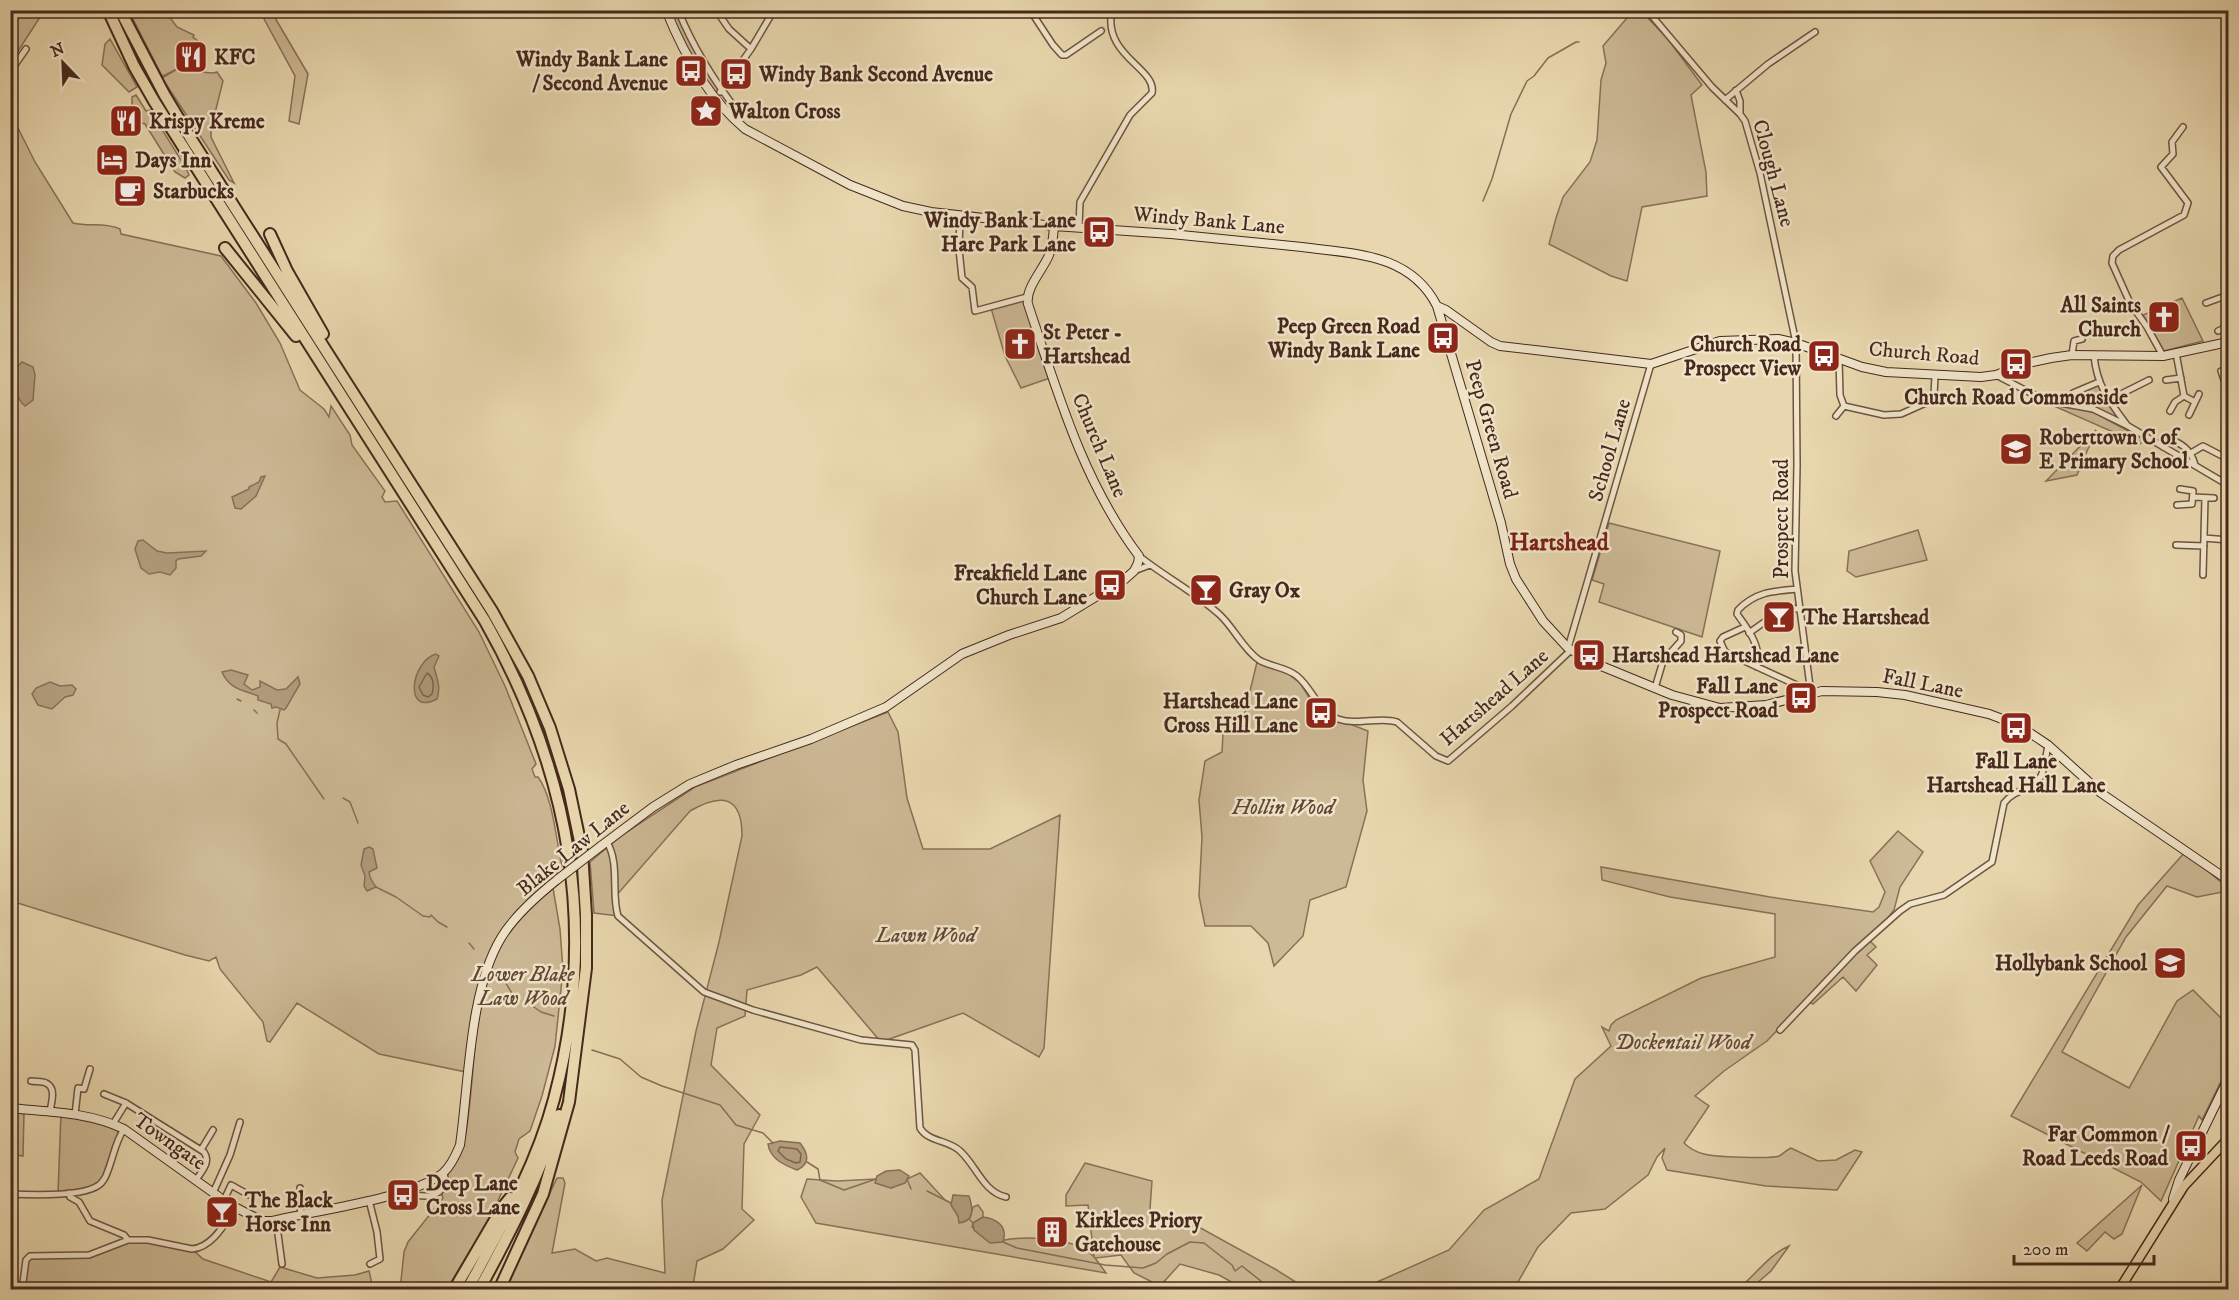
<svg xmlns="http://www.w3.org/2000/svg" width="2239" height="1300" font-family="'IM FELL DW Pica',serif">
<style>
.green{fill:#ccb995;stroke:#897058;stroke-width:1.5}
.water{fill:#b19c7c;stroke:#866e56;stroke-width:1.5}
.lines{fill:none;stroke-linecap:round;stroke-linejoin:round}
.shore{stroke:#7c624c;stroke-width:1.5}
.stream{stroke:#866e56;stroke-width:1.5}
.street-tunnel{stroke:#c8b491;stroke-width:5;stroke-dasharray:5 2.5;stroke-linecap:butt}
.street-casing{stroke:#6e5440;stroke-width:8}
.secondary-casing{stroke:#46281c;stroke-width:10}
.primary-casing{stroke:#46281c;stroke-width:11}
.highway-casing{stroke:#46281c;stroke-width:14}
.street{stroke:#f0e5ca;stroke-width:5}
.secondary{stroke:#f0e5ca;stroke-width:8}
.primary{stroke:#e8d7ae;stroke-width:8}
.highway{stroke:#e8d7ae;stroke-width:10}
.secondary-bridge-casing{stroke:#46281c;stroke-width:10;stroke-linecap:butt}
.secondary-bridge{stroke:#f0e5ca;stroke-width:8}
.labels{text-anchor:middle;stroke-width:5;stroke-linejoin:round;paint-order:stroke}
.poi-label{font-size:21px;font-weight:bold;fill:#46281c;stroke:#f0e5ca;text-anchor:start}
.street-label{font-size:21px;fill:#46281c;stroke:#f0e5ca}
.park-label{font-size:21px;font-style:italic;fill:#614534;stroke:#f0e5ca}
.quarter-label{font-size:24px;font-weight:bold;fill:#7a1f14;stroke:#f0e5ca}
</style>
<rect width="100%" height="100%" fill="#e8d7ae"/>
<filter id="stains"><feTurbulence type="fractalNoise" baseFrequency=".00333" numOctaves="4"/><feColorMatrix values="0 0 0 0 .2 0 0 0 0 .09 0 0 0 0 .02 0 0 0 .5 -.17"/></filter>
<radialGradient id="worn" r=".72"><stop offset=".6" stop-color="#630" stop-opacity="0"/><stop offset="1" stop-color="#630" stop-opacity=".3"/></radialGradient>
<path class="green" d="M11 10 44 11 11 62 10 11Z
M266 10 271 11 308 74 299 124 289 121 295 76 264 19Z
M129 11H165L177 27 194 35 193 37 199 42 183 55 187 63 182 67 185 71C195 67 206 76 217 72L223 81 211 129V137L234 183 229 180 162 78 179 68 163 76 161 74Z
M666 11H678L721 91 715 98 700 78Z
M1633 11H1641L1667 38 1702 85 1691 95 1706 172 1707 196 1642 207 1627 281 1611 276 1549 244 1556 218 1563 197 1590 162 1597 140 1601 80 1606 63 1603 46Z
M110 39 137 87 129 92 102 65 105 44Z
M136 95 146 111 150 110 186 168 189 175 185 178 175 172 145 124 138 122 132 111V97Z
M11 114 35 162 73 223C89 227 105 222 120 229L121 234 221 256 256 303 280 343 300 390 324 409 329 417 331 406 350 435 352 445 385 491 382 497 385 502 397 501 479 632 505 686 536 764 532 769 535 777H538C553 797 556 840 562 866L555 875 551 874C539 899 514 915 500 939 478 977 474 1030 466 1072L379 1054 297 1003 270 1042 267 1041 263 1022 220 969 216 957 209 961 185 955 11 901Z
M2182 298 2203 341 2164 351 2143 315Z
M1023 300 1050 378 1021 388 1005 356 991 308Z
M2098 385 2110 406 2120 419 2077 401 2074 394Z
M2059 405 2093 412 2145 440 2140 444 2054 406Z
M2096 430 2077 475 2046 481Z
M1609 523 1720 551 1702 637 1599 602 1604 584 1592 580Z
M1918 530 1927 560 1856 577 1847 571 1849 551Z
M1257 662 1287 673 1300 683 1312 702 1327 715 1368 731 1363 780 1367 811 1346 887 1310 900 1303 936 1274 966 1268 943 1251 926H1205L1199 896 1202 837 1199 800 1205 761 1222 752 1223 733 1243 720Z
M888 712 898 732 907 798 923 849H990L1060 815 1044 1048 1039 1057 963 1013 881 1042 817 967 801 975 747 990 745 1016 717 1028 711 1065 760 1115 744 1144 742 1209 754 1220 723 1249 697 1261 693 1286 695 1289 504 1290 557 1178H563L565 1183 552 1253 575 1249 596 1261 607 1258 665 1273 662 1200 696 1031 719 942 742 836C742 795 721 793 690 811L615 897 618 916 594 913 590 862 622 835 695 787Z
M1898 831 1923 852 1900 887 1894 910 1870 941 1876 947 1867 955 1877 965 1856 991 1843 977 1813 1004 1806 1000 1767 1041 1724 1071 1695 1096 1709 1106 1684 1143C1690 1149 1696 1152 1704 1154 1713 1157 1772 1159 1779 1156 1783 1154 1786 1150 1791 1148L1818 1161 1836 1160 1855 1150 1862 1152 1837 1190 1766 1186 1667 1170 1662 1158 1665 1148 1657 1157 1648 1175 1605 1209 1571 1213 1538 1247 1514 1289 1345 1290 1377 1282 1449 1250 1484 1210 1539 1179 1575 1079 1611 1046 1602 1027 1609 1031 1611 1025 1616 1020 1701 978 1775 957V914L1670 897 1602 880 1601 867 1770 897 1873 912 1879 907 1885 892 1870 861Z
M2185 852 2228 888V891L2197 897 2167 886 2126 937 2062 1052 2129 1088 2177 1001 2193 990 2227 1024 2225 1049 2228 1051V1067L2202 1120 2199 1116 2161 1201 2141 1182 2011 1116 2138 905Z
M553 888 560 929 563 970 555 1046 542 1096 530 1131 519 1139 515 1152 518 1158 488 1222 447 1289 400 1290 404 1252 408 1242 443 1198C436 1181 452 1166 460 1152 463 1147 464 1140 466 1133 481 1038 464 952 553 888Z
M10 1112 24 1113 23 1156 11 1154Z
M61 1113 124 1129 100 1185 86 1191 58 1194Z
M1085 1163 1152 1181 1150 1209 1153 1218 1159 1222 1197 1226 1275 1269 1307 1289H1244L1219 1275 1180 1264 1160 1286 1134 1273 1121 1255 1095 1258 1106 1273 816 1223 801 1197 807 1179 837 1181 876 1179V1183L891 1188 905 1183 907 1179 920 1173 945 1200 951 1203 958 1216 970 1218 973 1207 978 1205 983 1212V1217L973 1223 972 1227 981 1235 1003 1242 1004 1240C1027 1236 1077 1237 1094 1257L1088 1205 1066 1206V1195Z
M2142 1185 2122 1234 2114 1239 2105 1232 2087 1251 2077 1243Z
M128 1240H148L192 1249 203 1259 271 1282 280 1267 317 1278 355 1275 369 1271 372 1284 395 1289 25 1290 28 1262 33 1258 88 1255Z
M1789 1246 1771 1271 1750 1289H1738C1756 1275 1768 1255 1789 1246Z"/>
<path class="water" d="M22 362 33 367 35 375 33 400 25 406C15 399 16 381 14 370Z
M265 476 256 496 241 509 235 508 232 497 249 489V487L259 482 261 477Z
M143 540 157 551 167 553 206 551 201 556 178 559 176 561V568L170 575 160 572 149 574 141 568 135 549 138 541Z
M436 654 439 656 434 667C437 679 441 686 437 699 403 717 411 661 436 654Z
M231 670 248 675 244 684 252 690 260 687V681L277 690 286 689 298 677 300 684 286 708 284 710 276 707 272 708 271 704 258 700V696C243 690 229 689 222 672Z
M50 682 60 686 72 685 76 689 73 695 65 697 52 709 38 705 32 694 36 688Z
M369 847 373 849 377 868 369 872C370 879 372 882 376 887L367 891 364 886 365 876 361 865 364 849Z
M780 1141 800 1143C808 1153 811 1164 797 1170 784 1165 770 1159 768 1144Z
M900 1170 909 1176 905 1183 891 1188 875 1183 877 1176 886 1171Z
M953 1195 969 1196C973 1208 975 1221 959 1223L958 1216 951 1205Z
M983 1217C997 1219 1008 1226 1003 1242L990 1243 974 1230 973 1223Z"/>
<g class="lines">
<path class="shore" d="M427 673C434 677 434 687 432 694L428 697 423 695 419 687Z
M780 1147 797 1149 801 1154 800 1162 796 1163 786 1159 778 1151Z"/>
<path class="stream" d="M1483 201 1492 179 1511 114 1527 81 1534 76 1548 58 1576 42H1579
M237 699 241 701
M254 710 257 713
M280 710 277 723 278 739 286 744 324 799
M343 798 350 802 358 823
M376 887 396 897 423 916 430 917 431 915 438 922 447 927
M469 943 474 949
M504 980 513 995
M524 1000 541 1012 554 1016
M592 1050 620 1059 641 1077 662 1086 720 1105 736 1125 763 1133 773 1143
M807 1162 818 1169 820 1180 844 1190 876 1179
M907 1179 911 1189
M927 1191 951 1203
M969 1219 973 1223
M1003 1242 1017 1248 1105 1265 1143 1268 1156 1263 1167 1254 1190 1242 1204 1243 1232 1265 1235 1271 1242 1266 1272 1290"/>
<path class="street-tunnel" d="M1101 31 1106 27"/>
<g class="street-casing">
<path id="street" d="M678 10C693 47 714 81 739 113
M716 10 729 29 751 49
M1030 10 1053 45 1062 55H1066L1101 31
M1647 10 1712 87 1740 114 1745 121 1760 173 1796 343 1797 465 1795 571 1811 694
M10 72 26 49
M1736 90 1740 101V114
M720 92 751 49 774 10
M1725 100 1768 64 1815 32
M960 217 959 249 962 278 972 287 975 311 1027 297
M1079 227 1080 202 1130 115 1152 93C1157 68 1102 56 1112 10
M2206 303 2228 295
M2218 331 2228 326
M2176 353 2184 396 2195 402
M2072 355 2074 341 2082 339
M2094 356C2097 386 2109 401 2127 425
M2163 356 2147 327 2130 303 2112 263 2113 256 2119 250 2184 215 2188 203 2161 167 2173 154 2172 142 2183 127
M2221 371 2224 380
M1996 375 2044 400 2093 409 2128 426 2228 485
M2166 380 2181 378
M2110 403 2121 394 2149 380
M1844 406 1884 415 1901 414 1930 401 1934 395 1935 376
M2077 406 2072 398 2073 393 2099 382
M2170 411 2175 402 2184 396
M2189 415 2199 394
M1836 416 1844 406 1840 395 1839 359
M2163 447 2168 438C2182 444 2191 449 2195 465
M2191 453 2203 446 2228 459
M2193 497 2214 498
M2177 505 2192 504 2193 491 2180 489
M2204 538 2228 540
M2176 545 2204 546
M1139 556C1165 577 1195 592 1220 615 1234 628 1243 649 1259 660 1271 667 1286 667 1297 676 1313 689 1317 711 1338 719 1358 726 1380 716 1397 722L1436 756 1448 761 1512 706 1571 650
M2228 569V540
M1134 571 1150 565
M2203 575 2205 498
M1745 627 1723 637 1720 641 1725 652 1803 688 1809 694
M1749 633 1770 618 1780 608 1799 609
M1568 648 1651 364
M1757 667C1762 647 1748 629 1737 614L1738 610C1755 592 1773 591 1797 589
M1655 688 1663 661 1681 641V635L1676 632
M607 842C620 864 611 893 618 916L704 992 753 1010 861 1040 912 1045 915 1050 920 1128C928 1142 949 1140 960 1151 976 1165 983 1192 1006 1197
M1780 1030 1855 951 1900 911 1910 904 1944 895 1992 862 2004 803C2011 794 2018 792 2029 788 2045 781 2045 760 2048 745
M31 1081C36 1082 42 1081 46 1083 57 1088 51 1103 50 1112
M104 1094 126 1103 204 1152C211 1162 202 1171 196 1180
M75 1115 78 1088 84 1089 90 1069
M113 1124 126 1103
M201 1150 213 1130
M300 1188 299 1200 301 1214
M409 1190 413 1195C428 1197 437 1198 446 1184L444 1172
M69 1193 70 1197 79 1202 90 1221 124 1235 128 1240
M213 1193 230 1155 240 1122
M10 1194C31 1195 83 1197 99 1185 102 1183 106 1177 107 1173 113 1159 115 1142 124 1129
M224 1200 231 1185 249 1195
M369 1200 377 1232 380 1259 370 1264
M272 1221 278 1234 282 1264
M22 1290 26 1260 30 1256 89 1255 128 1240H148L192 1249C213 1247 225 1223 236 1207"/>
</g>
<g class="secondary-casing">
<path id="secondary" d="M666 10C684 55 708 98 745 129L850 185 903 206 931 212 1054 226 1171 234 1302 247C1354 254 1410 253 1437 306L1501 523 1510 564 1516 579 1543 621 1568 648 1594 663 1672 695 1720 708 1766 705 1822 691 1877 692 1905 695 1989 714 2018 725 2048 745 2101 793 2228 880
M1437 306 1446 310 1491 342 1500 346 1535 350 1651 364 1720 341 1778 339 1796 343 1862 367 1886 372 1981 377 1996 375 2028 363 2051 358 2072 355 2163 356 2228 342
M601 846 653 807 690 784 736 765 811 739 886 707 962 654 1009 635 1061 618 1125 579 1134 571 1138 563 1139 556C1083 482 1057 391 1028 304 1025 288 1043 270 1049 255 1053 245 1053 237 1054 226
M10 1108C49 1112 89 1112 124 1129L229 1204 262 1221H272C313 1211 413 1198 443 1173 451 1166 456 1155 460 1145 469 1084 469 991 501 938 514 916 538 895 558 879
M2173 1199 2179 1180 2228 1079"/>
</g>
<g class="primary-casing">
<path id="primary" d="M2119 1290 2184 1186 2228 1139"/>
</g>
<g class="highway-casing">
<path id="highway" d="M108 10 134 66 154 101 485 621C570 771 599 931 554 1099 536 1167 500 1229 467 1290
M120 10 164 94 191 139 492 611 528 676 550 728 569 789 582 851 586 915V968L569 1102 543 1194 499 1290
M270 234 287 271 323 334
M225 248 296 336
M454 1290 502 1208 510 1198
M479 1290C510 1233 539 1177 559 1115"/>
</g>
<use href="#street" class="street"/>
<use href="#secondary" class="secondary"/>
<use href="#primary" class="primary"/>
<use href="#highway" class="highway"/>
<g class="secondary-bridge-casing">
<path id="secondary-bridge" d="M558 879 601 846"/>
</g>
<use href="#secondary-bridge" class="secondary-bridge"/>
</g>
<defs>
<g id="restaurant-square" transform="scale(1.725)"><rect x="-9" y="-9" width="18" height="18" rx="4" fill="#8f2418" stroke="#f0e5ca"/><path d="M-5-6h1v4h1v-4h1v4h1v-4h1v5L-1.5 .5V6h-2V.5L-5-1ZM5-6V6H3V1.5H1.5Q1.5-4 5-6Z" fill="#fff"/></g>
<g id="bus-square" transform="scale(1.725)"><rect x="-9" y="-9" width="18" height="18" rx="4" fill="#8f2418" stroke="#f0e5ca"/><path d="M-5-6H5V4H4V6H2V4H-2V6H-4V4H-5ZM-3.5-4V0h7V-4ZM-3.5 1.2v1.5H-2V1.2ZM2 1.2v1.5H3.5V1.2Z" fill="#fff"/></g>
<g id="sight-square" transform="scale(1.725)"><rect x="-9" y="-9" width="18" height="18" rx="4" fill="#8f2418" stroke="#f0e5ca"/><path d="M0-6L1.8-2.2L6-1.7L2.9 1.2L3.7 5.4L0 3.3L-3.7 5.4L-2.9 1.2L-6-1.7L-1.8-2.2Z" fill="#fff"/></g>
<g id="hotel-square" transform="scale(1.725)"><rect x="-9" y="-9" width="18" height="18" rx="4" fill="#8f2418" stroke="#f0e5ca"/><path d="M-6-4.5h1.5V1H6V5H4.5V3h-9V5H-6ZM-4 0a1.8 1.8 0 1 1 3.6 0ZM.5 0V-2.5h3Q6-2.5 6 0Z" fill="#fff"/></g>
<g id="cafe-square" transform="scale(1.725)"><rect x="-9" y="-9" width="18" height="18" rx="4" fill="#8f2418" stroke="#f0e5ca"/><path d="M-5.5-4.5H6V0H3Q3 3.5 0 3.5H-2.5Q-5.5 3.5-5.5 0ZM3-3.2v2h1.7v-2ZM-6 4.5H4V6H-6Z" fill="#fff"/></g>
<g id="church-square" transform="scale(1.725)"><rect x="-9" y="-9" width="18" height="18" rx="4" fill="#8f2418" stroke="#f0e5ca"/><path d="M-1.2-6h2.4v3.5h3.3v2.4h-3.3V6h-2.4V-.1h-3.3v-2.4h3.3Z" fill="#fff"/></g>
<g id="school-square" transform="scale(1.725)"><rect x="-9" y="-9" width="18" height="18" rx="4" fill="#8f2418" stroke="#f0e5ca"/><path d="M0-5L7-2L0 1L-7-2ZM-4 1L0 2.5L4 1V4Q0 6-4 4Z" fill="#fff"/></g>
<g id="bar-square" transform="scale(1.725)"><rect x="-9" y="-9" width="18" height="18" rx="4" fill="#8f2418" stroke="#f0e5ca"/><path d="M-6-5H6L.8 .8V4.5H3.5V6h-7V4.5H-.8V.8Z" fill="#fff"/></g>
<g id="building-square" transform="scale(1.725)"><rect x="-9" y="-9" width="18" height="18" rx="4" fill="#8f2418" stroke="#f0e5ca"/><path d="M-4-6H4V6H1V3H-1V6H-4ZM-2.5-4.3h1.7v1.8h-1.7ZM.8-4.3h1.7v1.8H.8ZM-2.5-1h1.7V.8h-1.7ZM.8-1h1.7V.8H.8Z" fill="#fff"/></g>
</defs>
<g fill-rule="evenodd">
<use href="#restaurant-square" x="191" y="57"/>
<use href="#bus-square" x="691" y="71"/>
<use href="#bus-square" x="736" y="74"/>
<use href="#sight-square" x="706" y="111"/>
<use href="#restaurant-square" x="126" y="121"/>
<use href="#hotel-square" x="112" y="160"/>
<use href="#cafe-square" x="130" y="191"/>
<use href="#bus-square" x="1099" y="232"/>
<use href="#church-square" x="2164" y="317"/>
<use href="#bus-square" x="1443" y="338"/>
<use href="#church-square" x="1020" y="344"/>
<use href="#bus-square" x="1824" y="356"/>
<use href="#bus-square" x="2016" y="364"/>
<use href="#school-square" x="2016" y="449"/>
<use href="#bus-square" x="1110" y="585"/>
<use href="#bar-square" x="1206" y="590"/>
<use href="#bar-square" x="1779" y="617"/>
<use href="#bus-square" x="1589" y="655"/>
<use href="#bus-square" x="1801" y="698"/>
<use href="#bus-square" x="1321" y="713"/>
<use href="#bus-square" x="2016" y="728"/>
<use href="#school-square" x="2170" y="963"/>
<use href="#bus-square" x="2191" y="1146"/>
<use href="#bus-square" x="403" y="1195"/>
<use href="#bar-square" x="222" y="1212"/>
<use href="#building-square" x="1052" y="1232"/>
</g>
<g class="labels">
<g class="poi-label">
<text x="214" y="64">KFC</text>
<text x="668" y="66" text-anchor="end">Windy Bank Lane<tspan x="668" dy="24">/ Second Avenue</tspan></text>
<text x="759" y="81">Windy Bank Second Avenue</text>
<text x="729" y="118">Walton Cross</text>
<text x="149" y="128">Krispy Kreme</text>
<text x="135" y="167">Days Inn</text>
<text x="153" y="198">Starbucks</text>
<text x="1076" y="227" text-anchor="end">Windy Bank Lane<tspan x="1076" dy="24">Hare Park Lane</tspan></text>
<text x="2141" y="312" text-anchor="end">All Saints<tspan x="2141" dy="24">Church</tspan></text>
<text x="1420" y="333" text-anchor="end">Peep Green Road<tspan x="1420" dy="24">Windy Bank Lane</tspan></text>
<text x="1043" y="339">St Peter -<tspan x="1043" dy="24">Hartshead</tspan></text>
<text x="1801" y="351" text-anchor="end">Church Road<tspan x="1801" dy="24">Prospect View</tspan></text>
<text x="2016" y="404" text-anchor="middle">Church Road Commonside</text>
<text x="2039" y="444">Roberttown C of<tspan x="2039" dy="24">E Primary School</tspan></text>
<text x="1087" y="580" text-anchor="end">Freakfield Lane<tspan x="1087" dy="24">Church Lane</tspan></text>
<text x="1229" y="597">Gray Ox</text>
<text x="1802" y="624">The Hartshead</text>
<text x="1612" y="662">Hartshead Hartshead Lane</text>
<text x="1778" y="693" text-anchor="end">Fall Lane<tspan x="1778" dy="24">Prospect Road</tspan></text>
<text x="1298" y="708" text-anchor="end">Hartshead Lane<tspan x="1298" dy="24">Cross Hill Lane</tspan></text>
<text x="2016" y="768" text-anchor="middle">Fall Lane<tspan x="2016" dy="24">Hartshead Hall Lane</tspan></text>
<text x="2147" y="970" text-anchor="end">Hollybank School</text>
<text x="2168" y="1141" text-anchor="end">Far Common /<tspan x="2168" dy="24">Road Leeds Road</tspan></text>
<text x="426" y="1190">Deep Lane<tspan x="426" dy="24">Cross Lane</tspan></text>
<text x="245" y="1207">The Black<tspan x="245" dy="24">Horse Inn</tspan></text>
<text x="1075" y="1227">Kirklees Priory<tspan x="1075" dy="24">Gatehouse</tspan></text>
</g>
<g class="street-label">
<text transform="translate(1774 173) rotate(75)" y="7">Clough Lane</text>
<text transform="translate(1209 220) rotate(5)" y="7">Windy Bank Lane</text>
<text transform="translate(1924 353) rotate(5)" y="7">Church Road</text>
<text transform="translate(1492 429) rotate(74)" y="7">Peep Green Road</text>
<text transform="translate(1100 445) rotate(67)" y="7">Church Lane</text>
<text transform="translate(1609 450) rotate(-74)" y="7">School Lane</text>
<text transform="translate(1781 519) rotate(-90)" y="7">Prospect Road</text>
<text transform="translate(1923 683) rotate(11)" y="7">Fall Lane</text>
<text transform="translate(1494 697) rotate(-41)" y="7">Hartshead Lane</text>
<text transform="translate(573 848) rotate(-39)" y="7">Blake Law Lane</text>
<text transform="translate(170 1141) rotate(35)" y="7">Towngate</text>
</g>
<g class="park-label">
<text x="1283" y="814">Hollin Wood</text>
<text x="926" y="942">Lawn Wood</text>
<text x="523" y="981">Lower Blake<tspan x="523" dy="24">Law Wood</tspan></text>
<text x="1683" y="1049">Dockentail Wood</text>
</g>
<g class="quarter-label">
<text x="1559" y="550">Hartshead</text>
</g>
</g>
<rect width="2239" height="1300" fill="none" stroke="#e8d7ae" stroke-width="36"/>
<rect x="12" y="12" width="2215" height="1276" fill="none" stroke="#46281c" stroke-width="3"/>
<rect x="18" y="18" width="2203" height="1264" fill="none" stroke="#46281c" stroke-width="1.5"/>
<g transform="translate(63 63) rotate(337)" stroke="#f0e5ca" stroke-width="4.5" paint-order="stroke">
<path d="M0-4.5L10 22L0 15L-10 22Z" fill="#46281c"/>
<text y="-9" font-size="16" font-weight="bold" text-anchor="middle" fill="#46281c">N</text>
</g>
<path d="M2014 1255v9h140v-9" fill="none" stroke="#46281c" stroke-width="3"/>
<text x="2023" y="1255" font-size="18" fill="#46281c" stroke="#f0e5ca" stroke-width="4.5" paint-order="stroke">200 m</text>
<rect width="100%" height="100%" filter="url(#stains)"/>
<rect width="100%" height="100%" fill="url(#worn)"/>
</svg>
